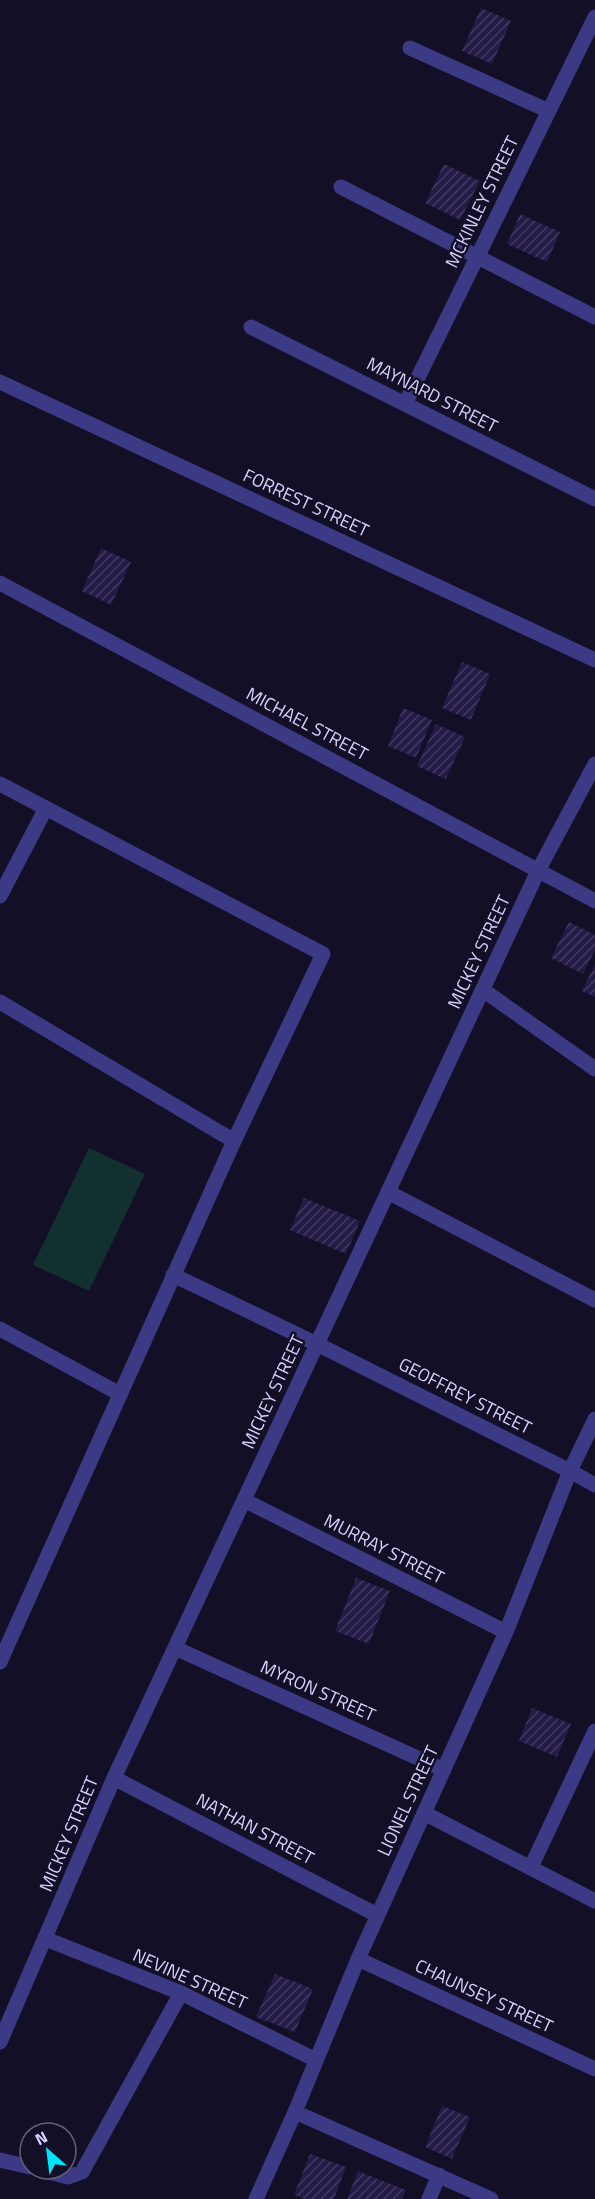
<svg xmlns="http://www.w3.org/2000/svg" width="595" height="2199" font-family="'Titillium Web',sans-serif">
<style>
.park{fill:#12302f}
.building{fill:url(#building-hatch)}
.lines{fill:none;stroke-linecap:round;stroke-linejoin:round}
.minor{stroke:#3d3a85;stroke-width:15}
.labels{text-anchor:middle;stroke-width:5;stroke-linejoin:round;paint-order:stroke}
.street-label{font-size:18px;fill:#d9d4ff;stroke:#130f26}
</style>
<defs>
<pattern id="building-hatch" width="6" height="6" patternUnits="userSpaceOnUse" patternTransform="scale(1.5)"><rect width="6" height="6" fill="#241b47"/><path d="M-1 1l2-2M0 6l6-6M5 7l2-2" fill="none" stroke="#433b63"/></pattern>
</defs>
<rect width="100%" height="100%" fill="#130f26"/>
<path class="park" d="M89 1148 145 1174 89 1291 33 1265Z"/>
<path class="building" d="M481 8 511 21 492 64 462 51Z
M444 164 480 181 460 220 425 203Z
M520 214 560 232 547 262 507 244Z
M101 548 131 562 111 605 82 591Z
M462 662 490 674 471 720 442 708Z
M403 708 432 720 416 758 388 746Z
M436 724 465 737 446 779 417 766Z
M569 922 595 935V950L583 974 551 958Z
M595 964V997L582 991Z
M304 1198 360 1221 346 1254 290 1230Z
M356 1578 390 1591 369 1644 335 1631Z
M532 1708 571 1724 557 1757 519 1741Z
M275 1974 313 1989 295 2032 256 2017Z
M442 2106 470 2117 452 2159 425 2147Z
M310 2154 346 2167 334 2199H305L294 2195Z
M358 2171 406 2190 402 2199H347Z"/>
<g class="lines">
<path class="minor" d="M410 48 549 111
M341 187 595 317
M251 327 595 499
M0 382 595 660
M405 404 595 17
M0 583 595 901
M0 784 323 954 234 1141 0 1662
M0 896 46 808
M483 990 595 1069
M0 1002 234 1141
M388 1192 595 1300
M173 1275 317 1344 570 1471 595 1485
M0 1329 120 1394
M244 1500 506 1632
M175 1648 444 1770
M114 1778 377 1915
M424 1813 595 1901
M531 1867 595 1731
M46 1939 181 1993 316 2060
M358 1959 595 2069
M0 2042 114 1778 539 869 595 764
M295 2112 491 2199
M0 2160 30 2167
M37 2169 68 2177 82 2172 181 1993
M256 2199 295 2112 358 1959 506 1632 570 1471 595 1419
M429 2199 439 2175"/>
</g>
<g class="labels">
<g class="street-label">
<text transform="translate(482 202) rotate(-64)" y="6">MCKINLEY STREET</text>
<text transform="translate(432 395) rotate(27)" y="6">MAYNARD STREET</text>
<text transform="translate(306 503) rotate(25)" y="6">FORREST STREET</text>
<text transform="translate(307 724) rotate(28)" y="6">MICHAEL STREET</text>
<text transform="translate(479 952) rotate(-65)" y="6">MICKEY STREET</text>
<text transform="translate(273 1392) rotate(-65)" y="6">MICKEY STREET</text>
<text transform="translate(465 1396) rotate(27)" y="6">GEOFFREY STREET</text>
<text transform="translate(384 1549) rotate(27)" y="6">MURRAY STREET</text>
<text transform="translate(318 1691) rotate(24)" y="6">MYRON STREET</text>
<text transform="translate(408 1801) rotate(-65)" y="6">LIONEL STREET</text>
<text transform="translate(255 1829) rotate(28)" y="6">NATHAN STREET</text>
<text transform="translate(69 1834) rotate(-67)" y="6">MICKEY STREET</text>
<text transform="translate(190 1979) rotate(24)" y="6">NEVINE STREET</text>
<text transform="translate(484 1996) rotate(25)" y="6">CHAUNSEY STREET</text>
</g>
</g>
<g transform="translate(48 2151) rotate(332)"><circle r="28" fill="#130f26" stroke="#625e7d" stroke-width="1.5"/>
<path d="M0-4.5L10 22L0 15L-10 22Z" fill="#00e5ff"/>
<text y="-9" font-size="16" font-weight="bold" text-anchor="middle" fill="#d9d4ff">N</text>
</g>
</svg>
